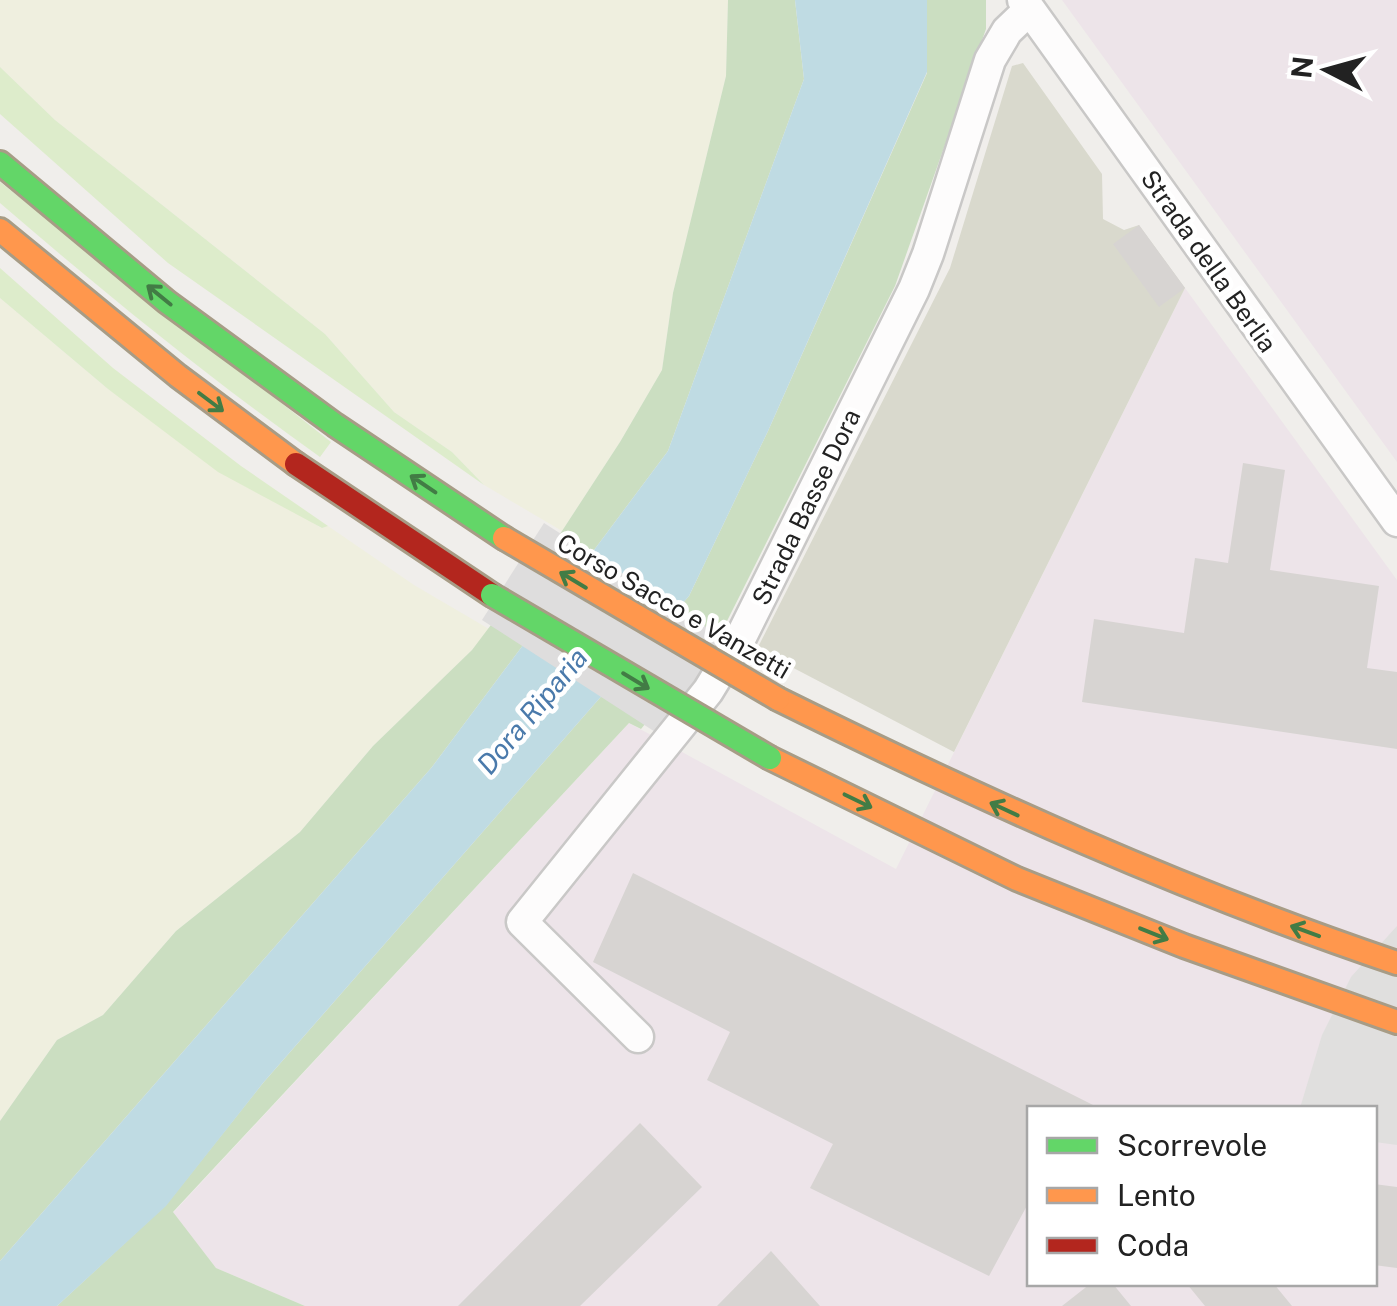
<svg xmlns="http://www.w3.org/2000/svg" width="1397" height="1306" font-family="'Public Sans',sans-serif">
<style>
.industrial{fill:#ede4e9;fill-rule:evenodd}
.construction{fill:#d9d9cd}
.farmland{fill:#efefdf}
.grass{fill:#ddeccb}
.forest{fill:#cbdec1}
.parking{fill:#e0dfde}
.water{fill:#bfdbe3}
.pier{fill:#dedddd}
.building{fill:#d7d4d2}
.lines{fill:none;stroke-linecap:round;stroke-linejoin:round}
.street-casing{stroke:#c9c8c7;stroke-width:35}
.fast-casing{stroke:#a79c86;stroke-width:28}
.slow-casing{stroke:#a79c86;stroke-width:28}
.jam-casing{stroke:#a79c86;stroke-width:28}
.street{stroke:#fdfcfc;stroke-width:30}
.fast{stroke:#63d668;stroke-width:22}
.slow{stroke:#ff974d;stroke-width:22}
.jam{stroke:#b3261e;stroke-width:22}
.fast-bridge-casing{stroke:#a79c86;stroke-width:28;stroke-linecap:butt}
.slow-bridge-casing{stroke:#a79c86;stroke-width:28;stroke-linecap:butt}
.fast-bridge{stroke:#63d668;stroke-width:22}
.slow-bridge{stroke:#ff974d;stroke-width:22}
.oneway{stroke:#427c45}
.labels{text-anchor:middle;stroke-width:9;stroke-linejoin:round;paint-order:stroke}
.street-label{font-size:25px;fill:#222;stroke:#fff}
.water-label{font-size:28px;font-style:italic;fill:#4a7aab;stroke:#fff}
</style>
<rect width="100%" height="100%" fill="#f0eeeb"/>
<path class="industrial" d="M1062 0H1397V462Z
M1185 288 1397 580V1306H305L216 1268 173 1213 629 723 896 869ZM1030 1108H1374V1284H1030Z"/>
<path class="construction" d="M1023 63 1102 174 1103 219 1124 230 1139 225 1185 288 954 752 757 649 950 268 1012 66Z"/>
<path class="farmland" d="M0 0H728L726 76 673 293 662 370 620 442 562 531 484 485 452 452 394 412 325 334 55 120 0 67Z
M0 298 108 389 321 528 328 526 414 585 489 629 472 650 372 747 300 832 176 931 103 1015 57 1040 0 1121Z"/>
<path class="grass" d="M0 67 55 120 325 334 394 412 452 452 484 485 168 263 0 114Z
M0 182 331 442 320 457C209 378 103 292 0 203Z
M0 268 113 368 241 466 328 526 322 528 218 472 108 389 0 298Z"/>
<path class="forest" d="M728 0H795L804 79 668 451 432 767 0 1261V1121L57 1040 103 1015 176 931 300 832 373 746 472 650 562 531 620 442 662 370 673 293 726 76Z
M927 0H986V29L895 286 724 627 641 729 629 723 173 1212 216 1268 305 1306H57L166 1205 263 1083 689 596 768 431 927 73Z"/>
<path class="parking" d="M1397 926V1145L1375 1142 1374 1108H1300L1322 1035 1351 977Z"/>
<path class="water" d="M795 0H927V72L768 431 689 596 263 1083 166 1206 57 1306H0V1261L432 767 668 451 804 79Z"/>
<path class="pier" d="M544 523 725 639 663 737 482 620Z"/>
<path class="building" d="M1139 225 1185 288 1159 307 1113 244Z
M1243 463 1285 470 1270 570 1379 586 1367 668 1397 672V749L1082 702 1094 619 1184 633 1195 558 1228 563Z
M633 873 1099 1108H1030V1200L989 1276 810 1188 833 1144 707 1080 730 1032 593 962Z
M640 1123 702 1187 580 1306H458Z
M1374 1184 1397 1187V1268L1374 1265Z
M771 1251 820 1306H717Z
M1090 1284H1113L1131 1306H1062Z
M1187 1284H1274L1292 1306H1205Z"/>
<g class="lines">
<g class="street-casing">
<path id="street" d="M1023 0 1397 521
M638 1037 522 922 708 691 741 637 914 289 928 254 990 60 1007 31 1029 10"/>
</g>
<g class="fast-casing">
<path id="fast" d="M0 163 167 302 335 425 504 538"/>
</g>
<g class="slow-casing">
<path id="slow" d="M0 230 178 376 296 464
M778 699C980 799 1183 891 1397 963
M770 758 1017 879 1184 946 1397 1022"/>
</g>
<g class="jam-casing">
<path id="jam" d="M296 464 492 595"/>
</g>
<use href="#street" class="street"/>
<use href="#fast" class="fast"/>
<use href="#slow" class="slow"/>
<use href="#jam" class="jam"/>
<g class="fast-bridge-casing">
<path id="fast-bridge" d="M492 595 770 758"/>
</g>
<g class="slow-bridge-casing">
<path id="slow-bridge" d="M504 538 778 699"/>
</g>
<use href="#fast-bridge" class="fast-bridge"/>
<use href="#slow-bridge" class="slow-bridge"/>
</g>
<defs><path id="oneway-shaft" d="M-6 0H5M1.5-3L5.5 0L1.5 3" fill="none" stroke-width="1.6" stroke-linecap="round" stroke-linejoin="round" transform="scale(2.5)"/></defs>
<g class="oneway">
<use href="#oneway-shaft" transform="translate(159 295) rotate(-141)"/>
<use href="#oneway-shaft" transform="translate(211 402) rotate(37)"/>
<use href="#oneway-shaft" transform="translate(423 484) rotate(-146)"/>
<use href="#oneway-shaft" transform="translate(573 580) rotate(-149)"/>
<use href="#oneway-shaft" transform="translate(636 681) rotate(31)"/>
<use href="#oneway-shaft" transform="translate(858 801) rotate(26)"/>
<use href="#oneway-shaft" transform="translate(1004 809) rotate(-155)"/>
<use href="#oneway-shaft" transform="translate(1305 931) rotate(-160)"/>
<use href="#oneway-shaft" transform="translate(1154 934) rotate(22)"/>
</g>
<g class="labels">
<g class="street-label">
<text transform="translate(1209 261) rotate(55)" y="9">Strada della Berlia</text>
<text transform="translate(806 507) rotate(-64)" y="9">Strada Basse Dora</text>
<text transform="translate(674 606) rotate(30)" y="9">Corso Sacco e Vanzetti</text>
</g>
<g class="water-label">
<text transform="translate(532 711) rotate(-50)" y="10">Dora Riparia</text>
</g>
</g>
<rect x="1027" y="1106" width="350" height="180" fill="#ffffff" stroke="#a7a7a7" stroke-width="2.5"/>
<rect x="1047" y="1138" width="50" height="15" fill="#63d668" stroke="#a7a7a7" stroke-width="2.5"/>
<text x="1117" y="1156" font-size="30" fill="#222222">Scorrevole</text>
<rect x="1047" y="1188" width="50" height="15" fill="#ff974d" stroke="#a7a7a7" stroke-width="2.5"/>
<text x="1117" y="1206" font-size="30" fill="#222222">Lento</text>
<rect x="1047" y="1238" width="50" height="15" fill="#b3261e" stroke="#a7a7a7" stroke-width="2.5"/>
<text x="1117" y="1256" font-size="30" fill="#222222">Coda</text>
<g transform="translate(1327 70) rotate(276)" stroke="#ffffff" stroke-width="8" paint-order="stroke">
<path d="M0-8L18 38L0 25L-18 38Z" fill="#222222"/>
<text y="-15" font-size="28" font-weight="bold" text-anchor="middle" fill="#222222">N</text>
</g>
</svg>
